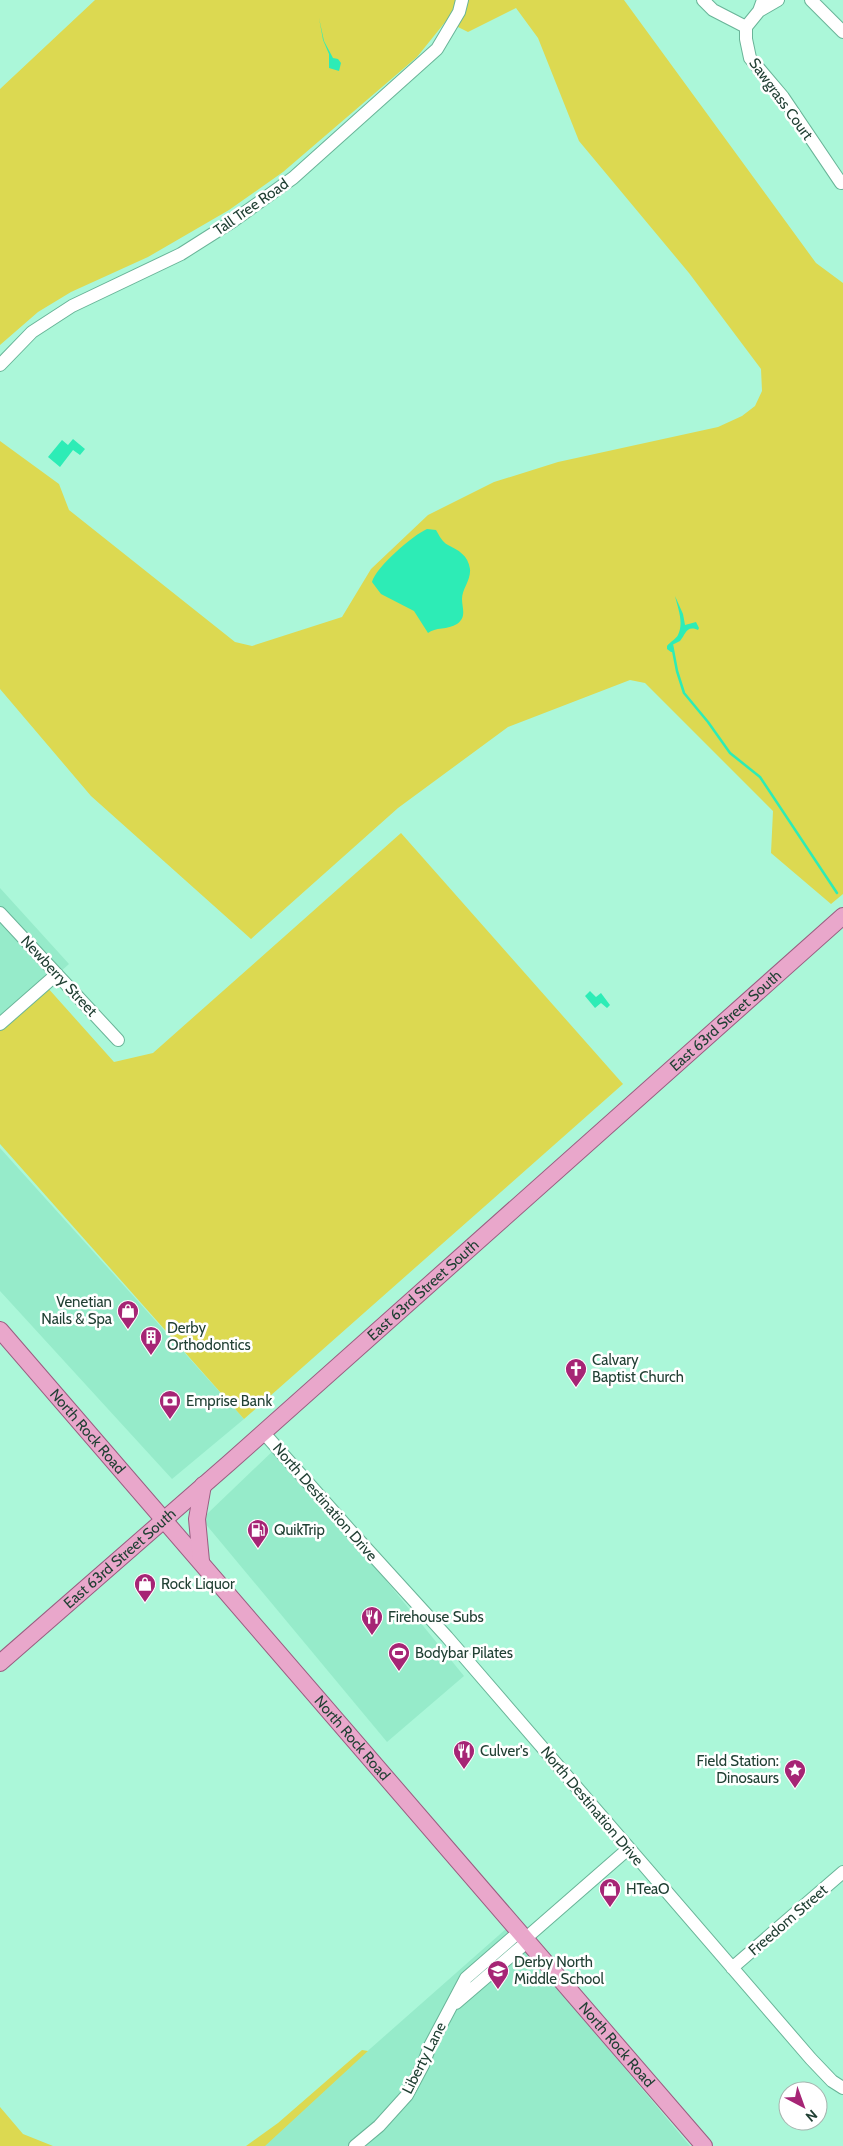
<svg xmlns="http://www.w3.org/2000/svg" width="843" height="2146" font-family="Cabin,sans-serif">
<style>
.built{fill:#96ebca}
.green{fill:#dcd951}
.water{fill:#2decb6}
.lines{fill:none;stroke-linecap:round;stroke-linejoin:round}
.stream{stroke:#2decb6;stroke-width:2.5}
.minor-casing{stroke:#69b498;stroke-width:14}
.major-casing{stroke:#995d80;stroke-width:18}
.minor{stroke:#fff;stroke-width:12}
.major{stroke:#e9a7cb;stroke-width:16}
.labels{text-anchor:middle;stroke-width:5;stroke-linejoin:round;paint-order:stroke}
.street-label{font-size:15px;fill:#214034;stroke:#fff}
.poi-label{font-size:15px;fill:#214034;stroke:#fff;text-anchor:start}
</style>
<rect width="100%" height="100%" fill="#abf7d9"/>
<path class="built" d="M0 888 69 964 0 1026Z
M0 1148 244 1419 172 1479 0 1291Z
M277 1447 464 1676 387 1742 204 1522 207 1514Z
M507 1928 690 2146H260Z"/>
<path class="green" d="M95 0H624L816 263 843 283V894L831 904 771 853 773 811 645 683 630 680 508 727 398 808 251 939 91 796 0 689V441L59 484 69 510 235 642 252 646 342 617 371 569 428 515 494 482 558 462 718 427 742 416 755 406 762 391 761 369 689 273 579 141 538 38 516 8 468 32 446 21 417 57 283 172 229 210 148 257 71 292 38 312 0 345V89Z
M401 833 623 1084 244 1419 0 1144V1028L47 987 114 1062 153 1053Z
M362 2050 368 2051 265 2146H246L278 2123Z
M0 2107 23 2134 53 2146H0Z"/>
<path class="water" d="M319 18 324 41 333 58 338 59 341 63 339 71 329 68V54L323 40Z
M73 439 85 449 80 455 73 450 60 467 48 457 62 440 68 445Z
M427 529 436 530C439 535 442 542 448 545 458 550 468 555 470 569 471 580 462 589 462 599 462 608 467 617 457 624 448 630 435 627 428 633L414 611 381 594 372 582C376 567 413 535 427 529Z
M675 596 683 614 685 625 696 622 699 628 698 630C686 625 686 634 680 641L672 645 674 652H671L667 649V646C670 642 676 639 678 635 684 622 678 609 675 596Z
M590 991 596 997 601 993 610 1005 607 1008 601 1003 595 1008 585 996Z"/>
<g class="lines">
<path class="stream" d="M672 645 677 671 684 693 708 722 730 753 760 777 837 893"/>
<g class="minor-casing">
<path id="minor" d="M703 0 713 10 746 27
M763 0 759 11 778 0
M811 0 843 32
M759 11 746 27V39L750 58 783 97 841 183
M0 365 32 332 72 306 181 254 233 221 293 178 437 49 459 12 462 0
M0 913 118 1040
M0 1024 57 974
M263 1432 356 1537 447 1637 811 2059 832 2081 843 2088
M526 1938 628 1849
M732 1968 843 1872
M456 2003 528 1941
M355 2146 379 2126 407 2095 423 2065 430 2046 466 1978 520 1931"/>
</g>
<g class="major-casing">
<g id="major">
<path id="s1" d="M0 1330 704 2146"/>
<path d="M201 1561 197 1519 203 1485"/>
<path id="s2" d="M0 1663 229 1463 843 916"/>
</g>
</g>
<use href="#minor" class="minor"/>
<use href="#major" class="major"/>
</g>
<defs>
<g id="shop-pin" transform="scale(1.125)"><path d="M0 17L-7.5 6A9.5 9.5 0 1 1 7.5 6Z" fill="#a62575" stroke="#fff"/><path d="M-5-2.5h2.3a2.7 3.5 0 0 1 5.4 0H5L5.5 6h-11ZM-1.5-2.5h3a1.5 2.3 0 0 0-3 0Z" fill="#fff"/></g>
<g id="building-pin" transform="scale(1.125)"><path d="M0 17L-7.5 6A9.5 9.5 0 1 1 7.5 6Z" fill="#a62575" stroke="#fff"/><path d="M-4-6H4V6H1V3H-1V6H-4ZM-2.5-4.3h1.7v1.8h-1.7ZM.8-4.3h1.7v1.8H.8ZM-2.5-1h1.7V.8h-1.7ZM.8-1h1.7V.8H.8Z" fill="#fff"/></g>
<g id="church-pin" transform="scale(1.125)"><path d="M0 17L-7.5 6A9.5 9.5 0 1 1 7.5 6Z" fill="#a62575" stroke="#fff"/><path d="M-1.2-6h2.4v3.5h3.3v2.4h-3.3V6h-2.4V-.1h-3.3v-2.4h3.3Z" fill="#fff"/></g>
<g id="bank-pin" transform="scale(1.125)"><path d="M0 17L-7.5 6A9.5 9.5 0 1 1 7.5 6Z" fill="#a62575" stroke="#fff"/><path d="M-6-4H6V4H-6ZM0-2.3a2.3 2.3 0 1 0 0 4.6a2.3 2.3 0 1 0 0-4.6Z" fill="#fff"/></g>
<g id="fuel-pin" transform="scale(1.125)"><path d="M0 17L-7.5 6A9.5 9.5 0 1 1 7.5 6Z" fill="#a62575" stroke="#fff"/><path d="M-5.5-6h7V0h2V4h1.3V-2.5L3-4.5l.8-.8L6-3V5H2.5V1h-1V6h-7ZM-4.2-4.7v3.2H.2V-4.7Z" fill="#fff"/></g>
<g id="restaurant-pin" transform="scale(1.125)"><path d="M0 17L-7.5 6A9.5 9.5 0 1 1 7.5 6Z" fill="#a62575" stroke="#fff"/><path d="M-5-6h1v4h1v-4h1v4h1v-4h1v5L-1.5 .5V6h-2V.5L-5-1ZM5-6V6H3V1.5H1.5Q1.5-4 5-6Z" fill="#fff"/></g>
<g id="stadium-pin" transform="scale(1.125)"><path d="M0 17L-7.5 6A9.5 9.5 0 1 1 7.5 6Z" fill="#a62575" stroke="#fff"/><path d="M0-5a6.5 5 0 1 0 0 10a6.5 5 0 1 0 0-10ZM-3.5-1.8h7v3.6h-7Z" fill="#fff"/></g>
<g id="sight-pin" transform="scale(1.125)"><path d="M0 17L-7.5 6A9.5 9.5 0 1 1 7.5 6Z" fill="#a62575" stroke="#fff"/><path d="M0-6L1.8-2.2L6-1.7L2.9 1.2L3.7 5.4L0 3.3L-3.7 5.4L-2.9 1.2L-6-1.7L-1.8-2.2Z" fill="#fff"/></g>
<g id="school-pin" transform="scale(1.125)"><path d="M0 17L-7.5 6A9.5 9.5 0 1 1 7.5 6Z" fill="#a62575" stroke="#fff"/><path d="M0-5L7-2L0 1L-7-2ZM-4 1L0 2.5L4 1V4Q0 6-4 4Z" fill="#fff"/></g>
</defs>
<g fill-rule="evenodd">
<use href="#shop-pin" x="128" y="1311"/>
<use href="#building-pin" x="151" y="1337"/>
<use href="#church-pin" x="576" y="1369"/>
<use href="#bank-pin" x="170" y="1401"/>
<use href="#fuel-pin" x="258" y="1530"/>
<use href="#shop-pin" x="145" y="1584"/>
<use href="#restaurant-pin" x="372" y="1617"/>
<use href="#stadium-pin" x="399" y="1653"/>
<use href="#restaurant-pin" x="464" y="1751"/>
<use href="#sight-pin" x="795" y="1770"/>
<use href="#shop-pin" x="610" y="1889"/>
<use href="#school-pin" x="498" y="1971"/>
</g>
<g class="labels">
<g class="street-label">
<text transform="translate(781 99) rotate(54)" y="5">Sawgrass Court</text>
<text transform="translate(251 207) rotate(-35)" y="5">Tall Tree Road</text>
<text transform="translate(59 976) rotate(47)" y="5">Newberry Street</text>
<text dy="5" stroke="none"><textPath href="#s2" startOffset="969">East 63rd Street South</textPath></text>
<text dy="5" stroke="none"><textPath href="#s2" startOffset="564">East 63rd Street South</textPath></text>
<text dy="5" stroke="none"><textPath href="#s1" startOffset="134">North Rock Road</textPath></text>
<text transform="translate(325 1502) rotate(49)" y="5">North Destination Drive</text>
<text dy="5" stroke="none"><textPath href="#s2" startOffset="159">East 63rd Street South</textPath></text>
<text dy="5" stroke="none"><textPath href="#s1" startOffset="539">North Rock Road</textPath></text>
<text transform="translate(592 1806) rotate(50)" y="5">North Destination Drive</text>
<text transform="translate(788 1920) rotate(-41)" y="5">Freedom Street</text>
<text dy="5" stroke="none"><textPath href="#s1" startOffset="944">North Rock Road</textPath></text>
<text transform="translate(424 2058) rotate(-63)" y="5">Liberty Lane</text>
</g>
<g class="poi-label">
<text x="112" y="1307" text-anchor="end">Venetian<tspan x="112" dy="17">Nails &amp; Spa</tspan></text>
<text x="167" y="1333">Derby<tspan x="167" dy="17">Orthodontics</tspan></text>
<text x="592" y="1365">Calvary<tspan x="592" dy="17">Baptist Church</tspan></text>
<text x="186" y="1406">Emprise Bank</text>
<text x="274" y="1535">QuikTrip</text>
<text x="161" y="1589">Rock Liquor</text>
<text x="388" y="1622">Firehouse Subs</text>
<text x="415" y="1658">Bodybar Pilates</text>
<text x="480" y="1756">Culver's</text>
<text x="779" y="1766" text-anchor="end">Field Station:<tspan x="779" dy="17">Dinosaurs</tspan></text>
<text x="626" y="1894">HTeaO</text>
<text x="514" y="1967">Derby North<tspan x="514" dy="17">Middle School</tspan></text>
</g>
</g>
<g transform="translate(803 2106) rotate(139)"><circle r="24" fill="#ffffff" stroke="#a6b3ae"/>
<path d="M0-4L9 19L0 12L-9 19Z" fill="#a62575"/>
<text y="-8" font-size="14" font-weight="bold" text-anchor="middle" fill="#214034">N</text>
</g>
</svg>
